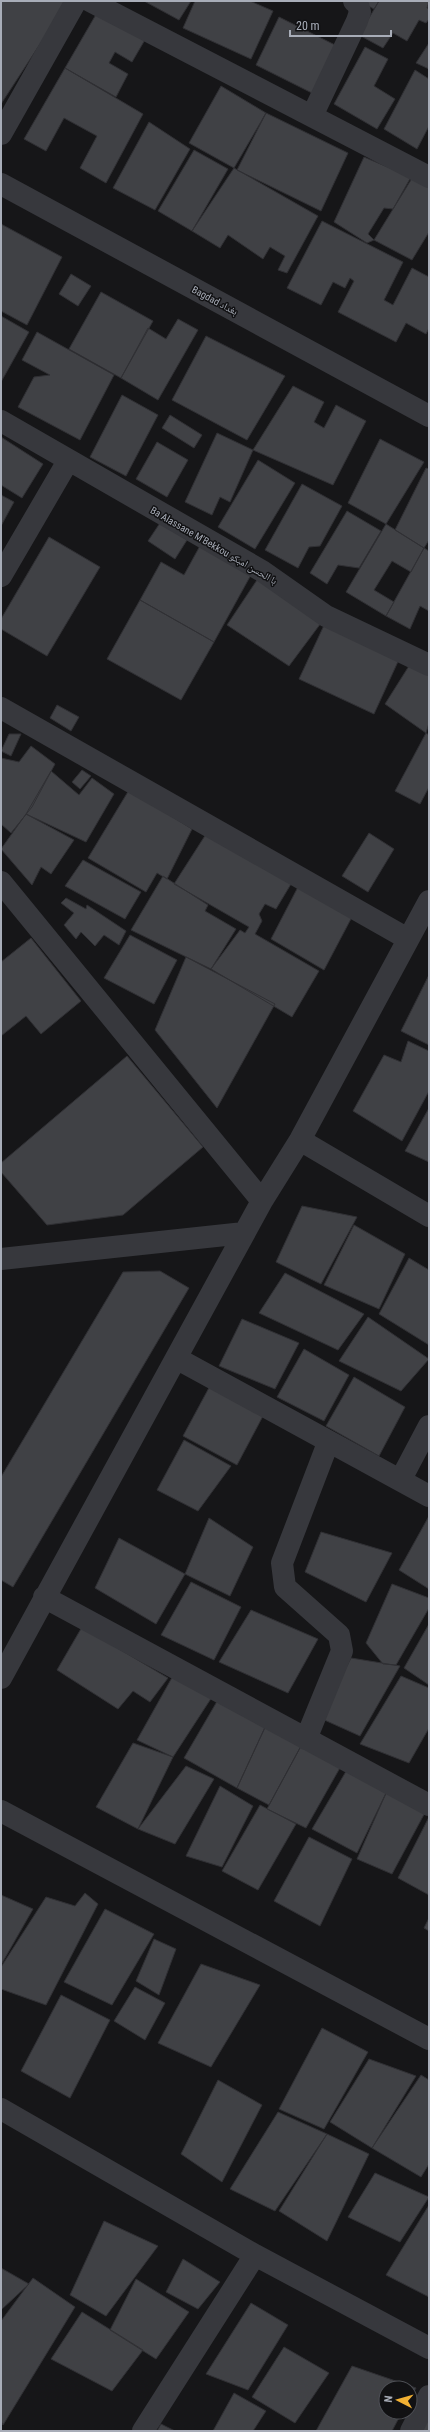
<svg xmlns="http://www.w3.org/2000/svg" width="430" height="2432" font-family="'Roboto Condensed','Noto Naskh Arabic',sans-serif">
<style>
.building{fill:#404145;stroke:#303034}
.lines{fill:none;stroke-linecap:round;stroke-linejoin:round}
.street{stroke:#37383d;stroke-width:22}
.labels{text-anchor:middle;stroke-width:3;stroke-linejoin:round;paint-order:stroke}
.street-label{font-size:10px;fill:#a8adb8;stroke:#111113}
</style>
<rect width="100%" height="100%" fill="#161618"/>
<path class="building" d="M1 1H68L1 104Z
M144 1H191L179 20Z
M195 1H250L273 11 251 59 183 28Z
M359 1H379L374 9Z
M379 1H429L427 8 429 9V19L426 23 419 20 407 41 393 33 383 48 359 35Z
M98 11 146 38 132 62 115 52 109 63 128 74 116 97 65 68Z
M279 17 335 45 312 93 256 65Z
M429 43V69L416 63Z
M365 47 388 59 374 86 395 99 377 129 334 104Z
M65 68 143 114 106 183 80 168 97 136 64 118 46 151 24 139Z
M415 70 429 79V126L417 149 384 129Z
M221 86 266 113 234 168 189 143Z
M266 113 348 153 321 211 237 170Z
M149 122 190 149 155 210 113 188Z
M194 150 228 169 192 231 158 211Z
M364 157 411 177 393 209 384 208 368 234 374 240 367 243 334 222Z
M234 168 318 216 287 273 278 270 285 256 270 247 263 259 228 235 220 248 192 231Z
M414 175 429 184V232L412 260 374 240Z
M322 221 403 262 384 300 393 305 412 268 429 277V328L426 334 406 323 396 342 338 312 354 281 350 278 345 288 333 282 321 305 287 288Z
M1 224 62 257 27 325 1 311Z
M71 274 91 286 78 306 59 294Z
M101 292 153 321 121 378 69 349Z
M1 316 29 332 1 382Z
M178 319 198 330 158 400 121 378 148 328 166 339Z
M37 332 114 375 80 440 18 407 34 377 50 375 22 360Z
M206 336 285 376 247 440 172 400Z
M293 386 324 402 314 422 324 428 336 405 366 421 333 485 253 450Z
M122 395 158 415 126 476 90 457Z
M170 415 202 435 194 448 162 428Z
M217 433 253 450 230 502 220 497 212 515 185 502Z
M1 437 43 464 22 498 1 485Z
M380 439 424 462 386 524 348 503Z
M157 442 188 460 167 497 136 479Z
M258 460 295 483 255 549 218 527Z
M426 468 429 469V540L424 548 395 530Z
M302 484 342 506 320 546 309 547 298 568 265 550Z
M1 495 14 502 1 526Z
M347 511 381 531 359 568 338 565 327 584 310 573Z
M160 523 187 540 175 559 148 541Z
M386 524 424 548 411 572 392 561 374 590 394 602 386 616 346 592Z
M49 537 100 567 47 656 1 629V619Z
M201 544 252 573 214 642 140 600 161 562 184 575Z
M424 548 429 551V611L420 606 410 629 386 616Z
M261 574 324 619 289 666 227 625Z
M140 600 214 642 181 700 107 659Z
M326 621 401 655 374 714 299 679Z
M414 658 429 668V723L426 733 385 704Z
M57 705 79 717 71 731 50 718Z
M426 733 429 735V787L420 804 395 791Z
M9 734H21L11 756 1 751Z
M31 746 55 764 32 807 11 833 1 824V758L19 762Z
M82 770 91 776 80 789 72 782Z
M51 771 79 795 92 778 114 794 86 842 26 814Z
M129 790 192 829 167 879 157 873 146 892 88 858Z
M26 814 74 840 51 874 41 867 32 885 1 849Z
M208 831 294 879 276 909 265 904 259 914 262 921 255 934 319 971 292 1017 211 969 240 930 245 933 249 927 174 884Z
M369 833 394 849 368 892 342 876Z
M83 860 141 892 125 919 65 886Z
M163 876 208 905 205 911 236 929 211 969 131 930Z
M299 885 353 915 324 970 271 939Z
M66 898 86 909 87 905 126 931 119 945 104 935 95 946 81 932 76 939 64 925 74 913 61 903Z
M130 935 177 960 154 1004 104 978Z
M31 938 81 1001 41 1034 26 1016 1 1036V962Z
M186 957 275 1004 217 1108 155 1030Z
M429 975V1045L401 1031Z
M408 1041 429 1051V1091L402 1141 353 1111 384 1055 401 1062Z
M127 1056 203 1147 123 1215 47 1225 1 1172V1163Z
M429 1108V1162L405 1151Z
M302 1206 357 1217 321 1284 276 1262Z
M354 1225 405 1254 379 1309 324 1285Z
M409 1258 429 1270V1345L379 1314Z
M160 1271 189 1288 13 1587 1 1580V1477L123 1272Z
M285 1273 364 1314 338 1350 259 1313Z
M368 1317 429 1359 401 1391 339 1361Z
M242 1319 299 1343 275 1389 219 1366Z
M304 1349 349 1375 324 1421 277 1397Z
M354 1377 405 1407 379 1456 326 1426Z
M211 1384 263 1416 237 1465 183 1436Z
M184 1440 231 1466 198 1511 157 1490Z
M429 1516V1589L399 1570Z
M209 1518 253 1547 230 1596 185 1574Z
M321 1532 392 1553 366 1602 305 1572Z
M119 1538 185 1574 156 1624 95 1588Z
M191 1582 241 1607 214 1660 161 1635Z
M392 1584 429 1598V1608L396 1665 383 1664 366 1643Z
M251 1610 318 1639 288 1693 219 1662Z
M429 1624V1685L404 1668Z
M82 1627 168 1678 150 1702 133 1691 118 1709 57 1670Z
M351 1658 400 1666 360 1736 320 1718Z
M174 1674 212 1697 173 1757 137 1740Z
M401 1676 429 1688V1728L409 1763 360 1744Z
M219 1698 267 1723 237 1788 184 1758Z
M267 1723 301 1746 269 1805 237 1788Z
M133 1743 173 1757 138 1829 96 1807Z
M301 1746 341 1766 306 1828 267 1809Z
M186 1766 214 1779 175 1844 138 1829Z
M348 1768 387 1791 357 1853 312 1829Z
M220 1786 253 1806 222 1867 186 1856Z
M387 1791 428 1807 392 1874 357 1859Z
M260 1805 296 1824 258 1890 222 1871Z
M429 1817V1895L398 1878Z
M309 1837 352 1859 320 1926 274 1901Z
M85 1893 98 1904 46 2005 1 1989V1967L46 1897 75 1906Z
M1 1895 33 1909 1 1965Z
M105 1909 154 1934 112 2005 64 1982Z
M429 1918V1931L424 1928Z
M154 1939 176 1949 159 1995 136 1981Z
M201 1964 260 1985 211 2067 158 2043Z
M135 1987 165 2003 145 2040 114 2021Z
M61 1995 110 2020 70 2098 21 2071Z
M322 2028 368 2052 324 2129 279 2109Z
M369 2059 416 2076 372 2148 330 2122Z
M421 2075 429 2080V2164L421 2177 372 2148Z
M218 2080 262 2105 222 2182 181 2154Z
M278 2112 327 2134 275 2211 230 2189Z
M327 2134 369 2154 327 2241 279 2211Z
M375 2173 429 2197 400 2242 348 2217Z
M429 2205V2297L386 2275Z
M104 2221 158 2246 106 2316 70 2295Z
M183 2259 220 2282 198 2309 166 2292Z
M1 2268 29 2284 1 2310Z
M33 2278 75 2307 3 2425 1 2421V2321Z
M136 2279 189 2312 156 2359 110 2330Z
M251 2303 288 2325 248 2390 206 2374Z
M82 2312 143 2350 112 2391 51 2359Z
M284 2347 329 2373 295 2423 252 2397Z
M352 2366 416 2388 410 2398V2388H386V2412H402L392 2431H316Z
M234 2393 266 2411 253 2431H213Z
M429 2417V2431H421Z
M161 2424 175 2431H157Z"/>
<g class="lines">
<path class="street" d="M90 1 429 177
M312 116 357 21 360 12 357 2 354 1
M1 134 76 1
M1 184 429 416
M1 421 262 571 326 616 429 665
M1 576 68 461
M1 708 408 939
M1 882 262 1201
M300 1140 429 1216
M1 1259 244 1233
M176 1358 429 1496
M401 1479 429 1426
M44 1597 429 1805
M1 1678 262 1201 300 1140 429 901
M306 1739 342 1651 339 1635 285 1587 282 1563 328 1443
M1 1811 429 2039
M1 2109 255 2255 429 2348
M143 2431 255 2255
M411 2431 429 2396"/>
</g>
<g class="labels">
<g class="street-label">
<text transform="translate(215 300) rotate(28)" y="4">Bagdad بغداد</text>
<text transform="translate(214 545) rotate(30)" y="4">Ba Alassane M'Bekkou با الحسن امبكو</text>
</g>
</g>
<rect width="430" height="2432" fill="none" stroke="#a8adb8" stroke-width="4"/>
<g transform="translate(398 2400) rotate(276)"><circle r="19" fill="#111113" stroke="#4d4f55"/>
<path d="M0-3L7 15L0 10L-7 15Z" fill="#f2b134"/>
<text y="-6" font-size="11" font-weight="bold" text-anchor="middle" fill="#a8adb8">N</text>
</g>
<path d="M290 30v6h101v-6" fill="none" stroke="#a8adb8" stroke-width="2"/>
<text x="296" y="30" font-size="12" fill="#a8adb8" stroke="#111113" stroke-width="3" paint-order="stroke">20 m</text>
</svg>
